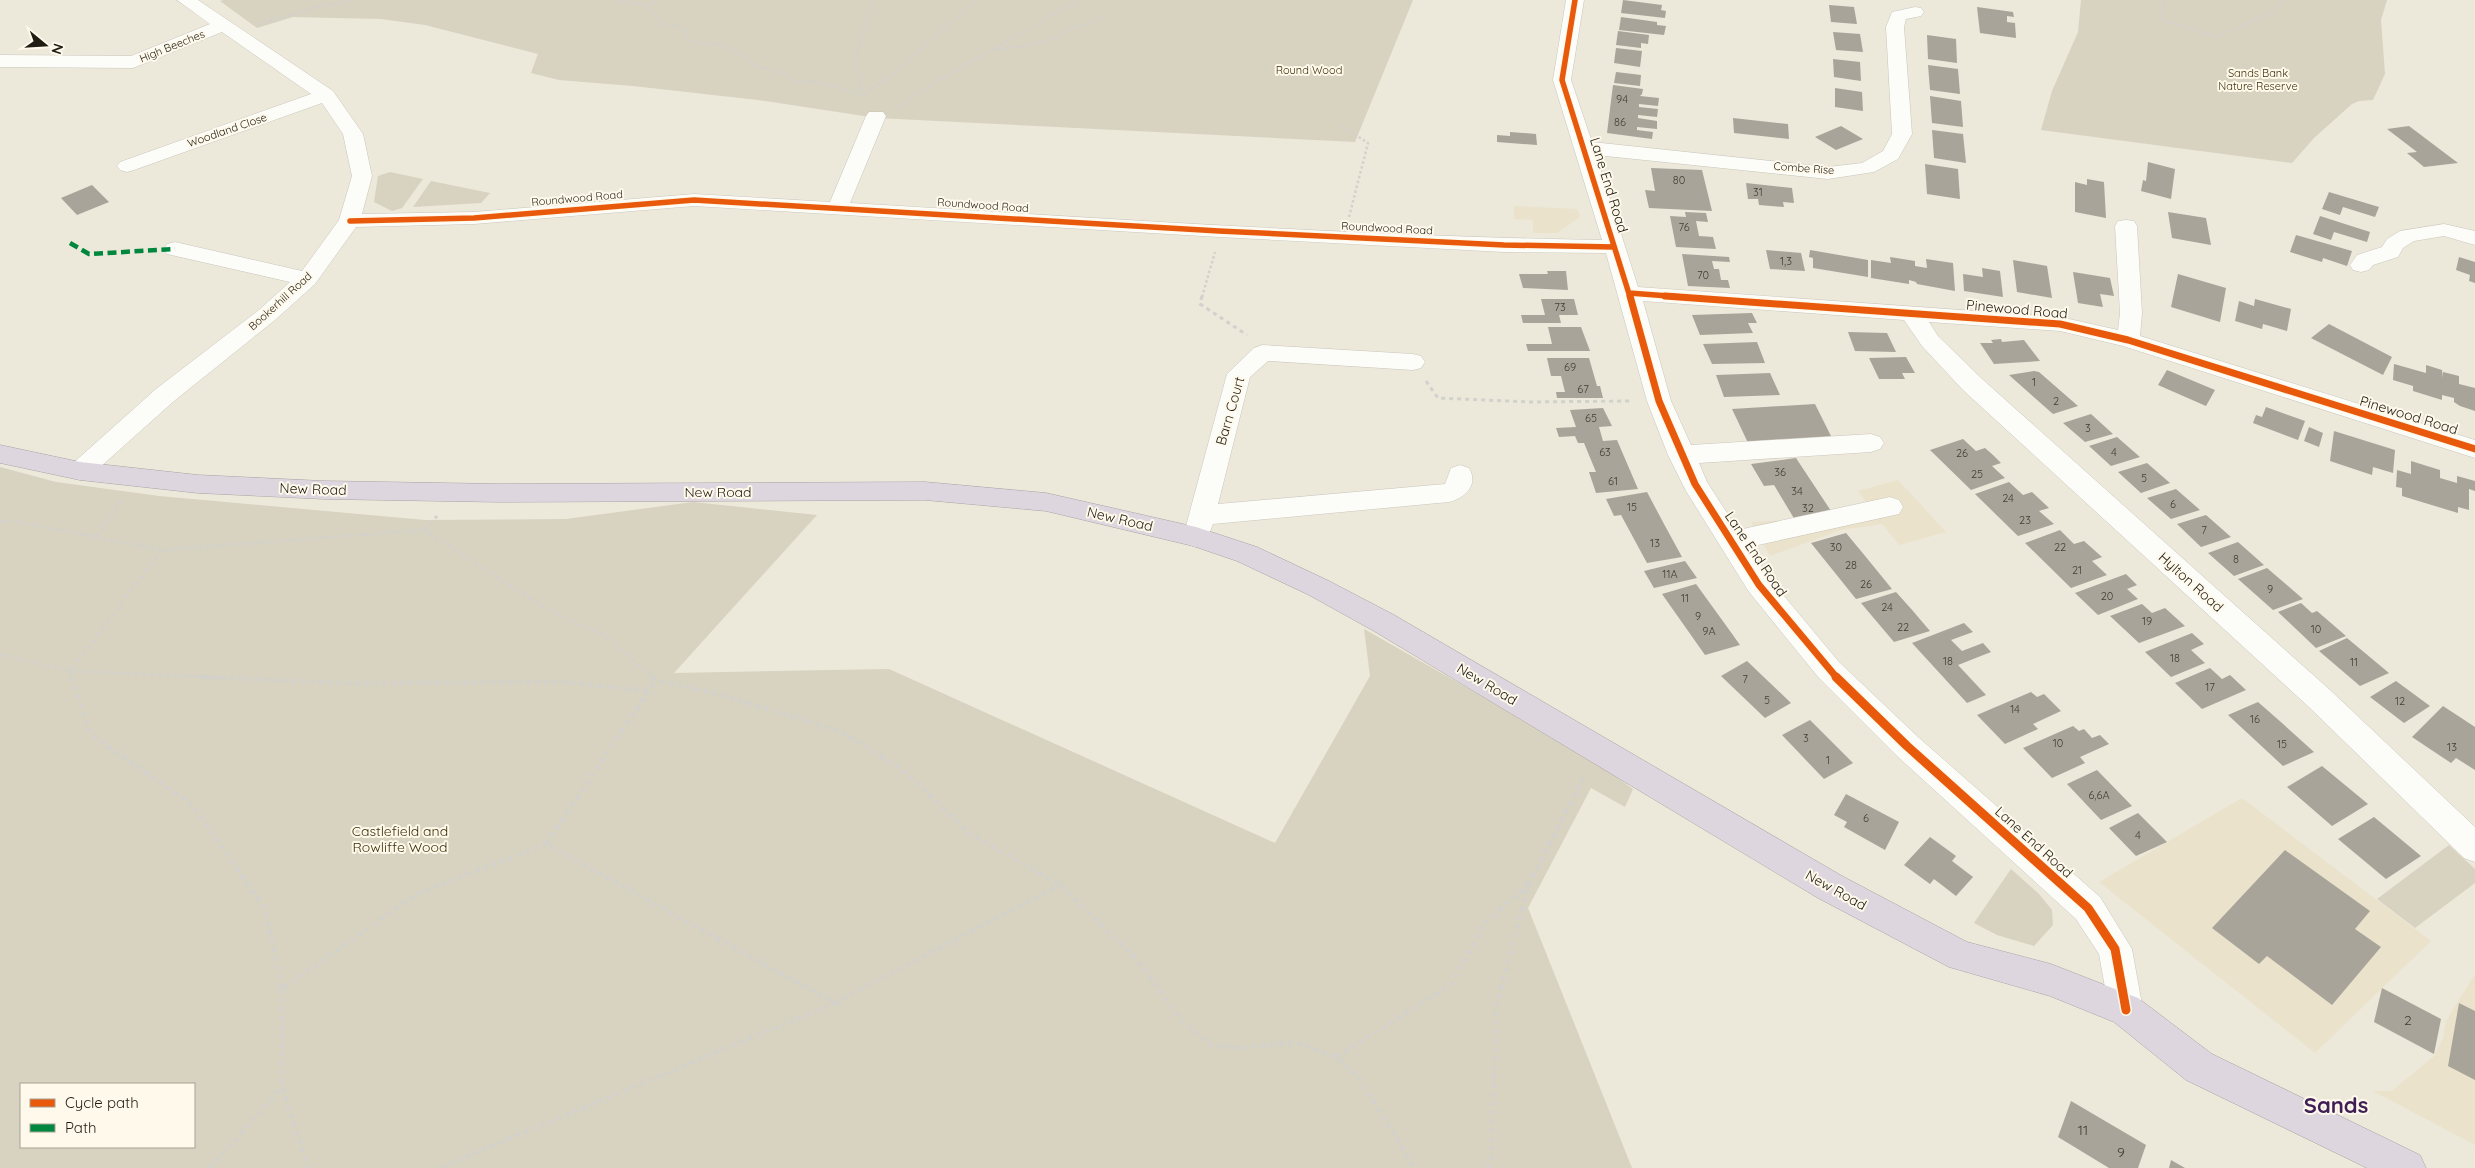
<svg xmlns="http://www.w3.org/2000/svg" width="2475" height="1168" font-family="Quicksand,sans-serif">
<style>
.built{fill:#ebe2cb}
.green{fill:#d8d2c0;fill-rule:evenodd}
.building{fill:#a8a499}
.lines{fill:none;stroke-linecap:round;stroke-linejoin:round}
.minor-casing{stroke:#cac6bb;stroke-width:1}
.highway-casing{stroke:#a9a2a5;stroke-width:1}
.path-far2{stroke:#d2d1cc;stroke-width:2.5;stroke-dasharray:2.5 2.5;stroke-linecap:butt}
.path-far1{stroke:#d2d1cc;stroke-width:3;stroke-dasharray:4 4;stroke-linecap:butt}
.path{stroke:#d2d1cc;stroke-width:4;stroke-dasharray:4.5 4.5;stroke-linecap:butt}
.minor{fill:#fcfcf9;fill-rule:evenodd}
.highway{fill:#ddd6de;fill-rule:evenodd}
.quiet{stroke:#00873e;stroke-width:4.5;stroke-dasharray:9 4.5;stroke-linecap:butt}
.cycleway-far2-casing{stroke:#fef9ea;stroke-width:8}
.cycleway-far1-casing{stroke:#fef9ea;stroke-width:10}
.cycleway-casing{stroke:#fef9ea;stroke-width:12}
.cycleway-far2{stroke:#e8590c;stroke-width:5.5}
.cycleway-far1{stroke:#e8590c;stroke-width:7}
.cycleway{stroke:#e8590c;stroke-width:9}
.labels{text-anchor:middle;stroke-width:4;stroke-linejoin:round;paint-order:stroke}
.far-street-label{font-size:11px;fill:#201c13;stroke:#fef9ea}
.far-park-label{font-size:11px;fill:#3d3009;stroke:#fef9ea}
.number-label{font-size:11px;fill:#423e34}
.street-label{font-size:14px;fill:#201c13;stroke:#fef9ea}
.park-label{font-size:14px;fill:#3d3009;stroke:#fef9ea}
.near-number-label{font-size:14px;fill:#423e34}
.near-district-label{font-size:22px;font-weight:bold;fill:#401e56;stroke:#fef9ea}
</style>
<rect width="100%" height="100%" fill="#ece8da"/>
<path class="built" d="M1514 206 1577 209 1580 217 1557 233H1533V220L1514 219Z
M1898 480 1946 532 1899 545 1882 524 1841 530 1770 556 1751 522 1827 518 1871 509 1858 491Z
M2242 798 2431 941 2315 1053 2099 882Z
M2475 974V1145L2373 1091H2392L2434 1056 2443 1038 2446 1021Z"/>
<path class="green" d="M224 0H1413L1355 142 877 118 758 100 633 86 559 80 531 73 538 54 425 25 381 19 293 17 257 28 220 1Z
M2081 0H2387L2381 20 2385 74 2373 100 2359 101 2352 104 2314 138 2292 163 2041 130 2052 91 2078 32Z
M390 172 423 179 402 208 392 211 374 202 378 176Z
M431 181 490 193 481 203 413 207Z
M0 467 56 482 159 496 425 520 566 519 693 502 817 515 674 673 889 669 1275 843 1370 676 1364 629 1589 757 1633 789 1625 807 1591 788 1528 908 1632 1168H0ZM21 1084H194V1147H21Z
M2449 845 2475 869V883L2415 928 2377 899Z
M2011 869 2039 894 2052 910 2053 925 2034 946 1997 935 1974 923Z"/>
<path class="building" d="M1623 0 1662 5 1661 10 1666 11 1665 18 1621 13Z
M1829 5 1854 7 1857 24 1831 22Z
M1977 7 2013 12 2014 17 2007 16V22L2015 23 2016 38 1980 33Z
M1621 17 1657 22V25L1666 26 1664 35 1619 30Z
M1618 31 1649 35 1648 44 1641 43V48L1616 45Z
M1833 32 1860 34 1863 52 1836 50Z
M1927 35 1956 39 1957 63 1928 59Z
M1616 48 1642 51 1640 67 1614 63Z
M1833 59 1860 62 1861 81 1834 77Z
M1928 65 1958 69 1960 94 1930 90Z
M1616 72 1641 75 1640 86 1614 83Z
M1613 85 1643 89 1642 94 1640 96 1659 98 1658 106 1639 104V107L1658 109 1657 117 1638 115V118L1657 121V129L1637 127V130L1653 132 1652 139 1607 133Z
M1835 88 1862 92 1863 111 1835 107Z
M1930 96 1961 101 1963 127 1932 123Z
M1733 118 1788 124 1789 139 1734 133Z
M1841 126 1863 139 1836 150 1815 137Z
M2409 126 2458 163 2424 167 2407 153 2417 152 2387 129Z
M1932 130 1963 134 1966 163 1934 158Z
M1510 132 1536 134 1537 145 1497 142V135L1510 136Z
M2148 162 2175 169 2171 199 2141 191 2143 180 2146 181Z
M1925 164 1958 169 1960 199 1927 194Z
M1651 168 1702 170 1712 211 1649 208 1645 190 1655 191Z
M2087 179 2104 182 2106 218 2075 212V182L2087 185Z
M1746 183 1792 188 1794 203 1783 202 1784 207 1759 205 1758 199H1748Z
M92 185 109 202 77 215 61 198Z
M2329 192 2379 207 2375 217 2343 207 2340 215 2322 209Z
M1685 212 1706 213 1708 222 1696 221 1699 236 1713 237 1716 249 1676 247 1670 216 1686 217Z
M2168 212 2206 218 2211 245 2172 238Z
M2320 216 2370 232 2367 242 2334 232 2331 240 2313 234Z
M2296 235 2352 251 2347 266 2323 258 2322 262 2290 252Z
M1766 250 1801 253 1805 271 1770 269Z
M1810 250 1868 260V277L1813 268V258L1809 257Z
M1682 254 1729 257 1730 262 1712 261 1714 269H1719L1721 280H1728L1730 288 1688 286Z
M1890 257 1915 261V266L1927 268 1926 259 1953 263 1955 291 1917 284 1916 282 1909 280V284L1871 278V260L1891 263Z
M2459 257 2475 262V283L2469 281 2470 275 2456 270Z
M2013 260 2047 266 2052 298 2017 292Z
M1982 268 2000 271 2003 297 1964 291 1963 274 1983 277Z
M1547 271H1566L1568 290 1523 288 1519 274H1548Z
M2073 272 2110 278 2114 296 2100 294 2103 307 2078 303Z
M2178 274 2226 288 2220 322 2171 307Z
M1541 299H1574L1578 315H1559L1561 323H1523L1521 315H1545Z
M2255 299 2291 309 2287 331 2263 324 2262 329 2235 321 2239 301 2254 306Z
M1752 313 1757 323H1748L1753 333 1700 335 1692 315Z
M2329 324 2392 357 2383 375 2311 338Z
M1548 327H1581L1590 351H1528L1526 344H1552Z
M1848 332 1887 333 1896 352 1855 351Z
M2001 339 2002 342 2024 340 2040 361 1994 364 1980 343H1993L1991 340Z
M1757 342 1765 363 1712 364 1703 344Z
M1906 357 1915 373H1902L1905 379H1879L1869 358Z
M1547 358H1589L1597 386H1600L1603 398H1557L1556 392H1565L1561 376H1551Z
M2394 364 2426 373V365L2442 370 2443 378V372L2459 376V384L2475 388V411L2460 406 2454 402V398L2442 395V400L2413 391V386L2393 380Z
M2167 370 2215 390 2206 406 2158 385Z
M2034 371 2039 372 2078 406 2053 414 2009 375Z
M1770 373 1780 395 1724 397 1716 375Z
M1815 404 1833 440 1749 445 1732 409Z
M2266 407 2305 421 2298 440 2253 423 2256 415 2262 417Z
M1603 408 1612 426 1599 427 1603 441 1617 440 1638 489 1596 493 1589 472H1596L1584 443H1578L1575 436 1559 437 1556 428 1576 427 1570 410Z
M2091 414 2113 434 2085 442 2063 423Z
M2309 427 2323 433 2319 447 2304 441Z
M2334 431 2395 450 2393 473 2373 467 2372 475 2330 461Z
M2117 437 2140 457 2111 466 2089 446Z
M1963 439 1976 451 1985 448 1993 455 2001 463 1992 466 2005 478 1971 490 1930 450Z
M1796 458 1833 514 1795 520 1774 485 1764 486 1751 464Z
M2411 461 2440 470V478L2457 483V476L2475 481V491L2469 489V510L2458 507V513L2402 496V488L2396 487 2397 470 2411 474Z
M2147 463 2170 483 2141 493 2118 472Z
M2009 482 2023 495 2032 492 2049 508 2039 511 2054 524 2018 536 1975 494Z
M2176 489 2200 510 2171 519 2147 498Z
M1647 492 1664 524 1682 557 1647 563 1621 515 1614 516 1606 499Z
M2206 515 2231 537 2201 547 2177 524Z
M2060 530 2074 544 2084 541 2102 557 2092 561 2107 575 2071 588 2025 543Z
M1846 533 1861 551 1892 589 1856 599 1811 543Z
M2238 542 2264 565 2234 576 2208 553Z
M1685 561 1697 578 1654 588 1644 571Z
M2267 568 2303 599 2273 610 2238 579Z
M2126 574 2137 585 2127 589 2138 599 2098 615 2075 593Z
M1696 584 1730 631 1740 645 1705 655 1662 594Z
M1896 592 1913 611 1930 631 1894 642 1861 603Z
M2301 603 2312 613 2317 611 2346 636 2316 648 2278 612Z
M2142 604 2152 613 2165 608 2185 626 2139 643 2110 616Z
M1964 623 1973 632 1951 640 1962 651 1983 643 1991 652 1958 665 1986 695 1967 703 1912 643Z
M2192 633 2204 644 2191 650 2205 663 2171 677 2145 652Z
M2347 638 2389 673 2360 686 2319 651Z
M1747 661 1791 703 1765 718 1721 676Z
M2210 668 2222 679 2230 675 2246 690 2202 709 2175 683Z
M2396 681 2430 706 2404 723 2370 697Z
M2031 692 2037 697 2044 694 2061 711 2033 724 2038 729 2005 744 1977 715Z
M2258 702 2282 723 2314 752 2283 766 2228 715Z
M2443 706 2475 727V770L2456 758 2451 763 2412 737Z
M1810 720 1853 763 1824 779 1782 735Z
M2073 726 2079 731 2084 729 2092 738 2100 735 2109 744 2080 757 2085 763 2052 778 2023 748Z
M2322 766 2368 804 2332 826 2287 787Z
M2097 770 2132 806 2101 820 2067 784Z
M1846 794 1899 822 1885 850 1844 827 1847 822 1834 815Z
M2138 813 2167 842 2136 856 2109 828Z
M2374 817 2421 856 2386 879 2338 839Z
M1930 837 1956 856 1952 861 1973 877 1956 896 1934 879 1930 884 1904 865Z
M2285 850 2370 911 2355 929 2381 947 2332 1005 2267 956 2259 964 2212 928Z
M2382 988 2441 1019 2434 1054 2374 1022Z
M2459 1003 2475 1011V1080L2448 1066Z
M2071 1101 2146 1145 2138 1168H2109L2058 1137Z
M2171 1160 2185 1168H2169Z"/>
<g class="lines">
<g class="minor-casing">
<path id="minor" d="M177 0H198L333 91 363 134 372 176 362 214 474 212 694 194 830 202 866 116 869 112H883L886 116 850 203C1100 218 1351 236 1602 240L1553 80 1566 0H1584L1571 80 1592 142 1828 167 1862 163 1883 151 1892 134 1886 27 1892 12 1915 7 1921 8 1924 12 1921 16 1906 19 1904 27 1912 134 1898 159 1874 172 1828 179 1596 155 1638 287 2060 317 2118 330 2120 313 2115 226 2118 221 2126 220 2134 221 2137 226 2142 313 2140 336 2475 440V458L2123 346 2060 331 1929 322 1938 336 1981 378 2330 690 2475 827V862L2464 858 2310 708 1963 390 1922 346 1904 320 1643 301 1671 401 1691 445 1871 434 1880 437 1884 443 1880 449 1871 452 1699 463 1707 482 1738 530 1890 497 1899 500 1903 507 1899 514 1749 547 1769 578 1839 662 1918 737 2100 897 2132 949 2143 1010 2138 1022 2126 1027 2114 1022 2109 1010 2099 954 2076 919 1896 755 1819 678 1749 592 1686 491 1668 455 1647 401 1606 253 1504 252 1219 237 694 206 474 224 356 227 315 284 275 320 174 401 89 477 80 480 71 477 67 471 71 465 156 389 259 310 290 282 167 254 164 249 167 244 175 242 302 271 339 220 352 176 343 134 322 103 134 170 127 172 120 170 117 166 120 162 311 94 222 32 133 68 0 67V55L131 56 210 24Z
M2444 224 2475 231V245L2444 236 2414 241 2403 248 2398 257 2373 265 2369 270 2361 272 2353 270 2350 265 2357 255 2382 247 2387 239 2400 231Z
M1262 345 1413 354 1421 356 1425 362 1421 368 1413 370 1268 361 1250 377 1218 504 1445 484 1451 468 1460 465 1469 468C1479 485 1465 498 1449 502L1213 524 1205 544 1196 547 1187 544 1183 537 1227 374 1254 348Z"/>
</g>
<g class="highway-casing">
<path id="highway" d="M0 445 80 462 198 475 324 481 501 484 925 482 1046 493 1196 527 1257 547 1329 581 1394 615 1842 876 1967 942 2051 964 2138 998 2212 1054 2420 1155 2426 1168H2367L2186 1080 2114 1022 2050 996 1949 967 1818 898 1374 631 1309 595 1237 561 1193 546 1046 511 925 500 501 502 324 499 198 493 80 480 0 463Z"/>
</g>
<path class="path-far2" d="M617 0 645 5
M661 0 646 6 663 24 678 26 687 32V39L692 42 727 46 757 66 783 73 794 81 818 82 864 95 900 68 976 0
M2164 0 2160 19 2216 37 2268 14 2283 0
M260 24 312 8 356 0
M996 49 1027 46 1058 37 1074 27 1097 21 1107 12
M864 95 854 62 873 0
M898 107 941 79 1078 0
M1342 126 1368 143 1349 217
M1202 297 1215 252"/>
<path class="path-far1" d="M1202 296 1200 304 1247 335
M1426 381 1438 398 1530 402 1631 401
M0 521H13L162 550 424 530 548 610 605 636 654 678
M424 530 437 516
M96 536 123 501
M162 550 70 671 230 678
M0 654 70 671 72 678"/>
<path class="path" d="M72 677 90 734 193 805 265 909 282 989 417 894 546 844 835 1003 439 1168
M202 677 342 683 563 682 648 691
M652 677 656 680 722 695 841 732 902 769 969 833 1060 885 1135 957 1183 1021 1212 1046 1247 1048 1295 1042 1336 1057 1359 1078 1415 1168
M546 844 656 680
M282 989V1087L308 1168
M835 1003 1060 885
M1336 1057 1451 985 1485 923 1529 884
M210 1168 282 1087
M1488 1168 1492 1158 1496 1007 1529 883 1584 777"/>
<use href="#minor" class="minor"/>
<use href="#highway" class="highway"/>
<path class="quiet" d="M70 243 89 254 175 249"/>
<g class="cycleway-far2-casing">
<path id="cycleway-far2" d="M1575 0 1562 80 1630 297
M350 221 474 218 694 200 1219 231 1504 245 1614 247
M1629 293 1682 297"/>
</g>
<g class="cycleway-far1-casing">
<path id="cycleway-far1" d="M1630 296 1659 401 1695 484 1759 585 1837 678
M1665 296 2060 324 2128 340 2475 449"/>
</g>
<g class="cycleway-casing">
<path id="cycleway" d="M1836 677 1907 746 2088 908 2115 949 2126 1010"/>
</g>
<use href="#cycleway-far2" class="cycleway-far2"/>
<use href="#cycleway-far1" class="cycleway-far1"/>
<use href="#cycleway" class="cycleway"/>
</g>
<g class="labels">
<g class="far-street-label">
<text transform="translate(172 46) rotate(-22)" y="4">High Beeches</text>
<text transform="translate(227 130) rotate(-19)" y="4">Woodland Close</text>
<text transform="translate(1804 168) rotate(4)" y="4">Combe Rise</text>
<text transform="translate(577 198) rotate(-5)" y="4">Roundwood Road</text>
<text transform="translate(983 205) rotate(4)" y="4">Roundwood Road</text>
<text transform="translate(1387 228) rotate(3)" y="4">Roundwood Road</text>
<text transform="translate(280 301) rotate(-42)" y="4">Bookerhill Road</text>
</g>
<g class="far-park-label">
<text x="1309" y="74">Round Wood</text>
<text x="2258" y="77">Sands Bank<tspan x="2258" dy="13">Nature Reserve</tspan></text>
</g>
<g class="number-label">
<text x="1622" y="103">94</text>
<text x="1620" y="126">86</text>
<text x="1679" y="184">80</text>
<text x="1758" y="196">31</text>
<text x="1684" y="231">76</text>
<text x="1786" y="265">1,3</text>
<text x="1703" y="279">70</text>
<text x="1560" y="311">73</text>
<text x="1570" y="371">69</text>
<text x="2034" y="386">1</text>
<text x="1583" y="393">67</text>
<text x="2056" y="405">2</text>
<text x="1591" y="422">65</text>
<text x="2088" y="432">3</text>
<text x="1605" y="456">63</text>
<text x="2114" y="456">4</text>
<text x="1962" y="457">26</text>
<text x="1780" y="476">36</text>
<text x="1977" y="478">25</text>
<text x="2144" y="482">5</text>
<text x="1613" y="485">61</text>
<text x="1797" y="495">34</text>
<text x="2008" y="502">24</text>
<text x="2173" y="508">6</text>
<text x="1632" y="511">15</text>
<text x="1808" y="512">32</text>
<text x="2025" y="524">23</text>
<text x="2204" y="534">7</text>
<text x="1655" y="547">13</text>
<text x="1836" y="551">30</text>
<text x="2060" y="551">22</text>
<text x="2236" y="563">8</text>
<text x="1851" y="569">28</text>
<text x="2077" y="574">21</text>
<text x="1670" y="578">11A</text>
<text x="1866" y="588">26</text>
<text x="2270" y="593">9</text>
<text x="2107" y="600">20</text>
<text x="1685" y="602">11</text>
<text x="1887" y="611">24</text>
<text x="1698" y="620">9</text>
<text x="2147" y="625">19</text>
<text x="1903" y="631">22</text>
<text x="2316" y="633">10</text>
<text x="1709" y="635">9A</text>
<text x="2175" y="662">18</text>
<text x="1948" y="665">18</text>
<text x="2354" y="666">11</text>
<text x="1745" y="683">7</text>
<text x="2210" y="691">17</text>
<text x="1767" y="704">5</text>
<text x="2400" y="705">12</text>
<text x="2015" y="713">14</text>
<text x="2255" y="723">16</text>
<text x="1806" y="742">3</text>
<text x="2058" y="747">10</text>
<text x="2282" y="748">15</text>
<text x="2452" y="751">13</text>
<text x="1828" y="764">1</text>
<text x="2099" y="799">6,6A</text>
<text x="1866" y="822">6</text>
<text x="2138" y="839">4</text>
</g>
<g class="street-label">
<text transform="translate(1609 185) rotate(73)" y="5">Lane End Road</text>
<text transform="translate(2017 309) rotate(5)" y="5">Pinewood Road</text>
<text transform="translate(1230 411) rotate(-74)" y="5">Barn Court</text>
<text transform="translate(2409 415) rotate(17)" y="5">Pinewood Road</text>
<text transform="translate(313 489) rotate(2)" y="5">New Road</text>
<text x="718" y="497">New Road</text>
<text transform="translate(1120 519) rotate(13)" y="5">New Road</text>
<text transform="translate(1756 554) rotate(56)" y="5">Lane End Road</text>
<text transform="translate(2191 582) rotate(42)" y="5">Hylton Road</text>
<text transform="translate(1487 684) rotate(31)" y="5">New Road</text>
<text transform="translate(2034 842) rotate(42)" y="5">Lane End Road</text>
<text transform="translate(1836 890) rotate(29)" y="5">New Road</text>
</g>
<g class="park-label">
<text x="400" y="836">Castlefield and<tspan x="400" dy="16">Rowliffe Wood</tspan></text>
</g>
<g class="near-number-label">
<text x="2408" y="1025">2</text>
<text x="2083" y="1135">11</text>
<text x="2121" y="1157">9</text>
</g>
<g class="near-district-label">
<text x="2336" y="1113">Sands</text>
</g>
</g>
<rect x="20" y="1083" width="175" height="65" fill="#fef9ea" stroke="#a5a194"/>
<rect x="30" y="1099" width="25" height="8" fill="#e8590c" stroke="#a5a194"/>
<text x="65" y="1108" font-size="15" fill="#201c13">Cycle path</text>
<rect x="30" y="1124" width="25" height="8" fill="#00873e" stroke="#a5a194"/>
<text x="65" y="1133" font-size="15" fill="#201c13">Path</text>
<g transform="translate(45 45) rotate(108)" stroke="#fef9ea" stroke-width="4" paint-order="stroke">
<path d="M0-4L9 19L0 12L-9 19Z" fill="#201c13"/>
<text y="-8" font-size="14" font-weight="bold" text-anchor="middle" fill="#201c13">N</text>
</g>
</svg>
